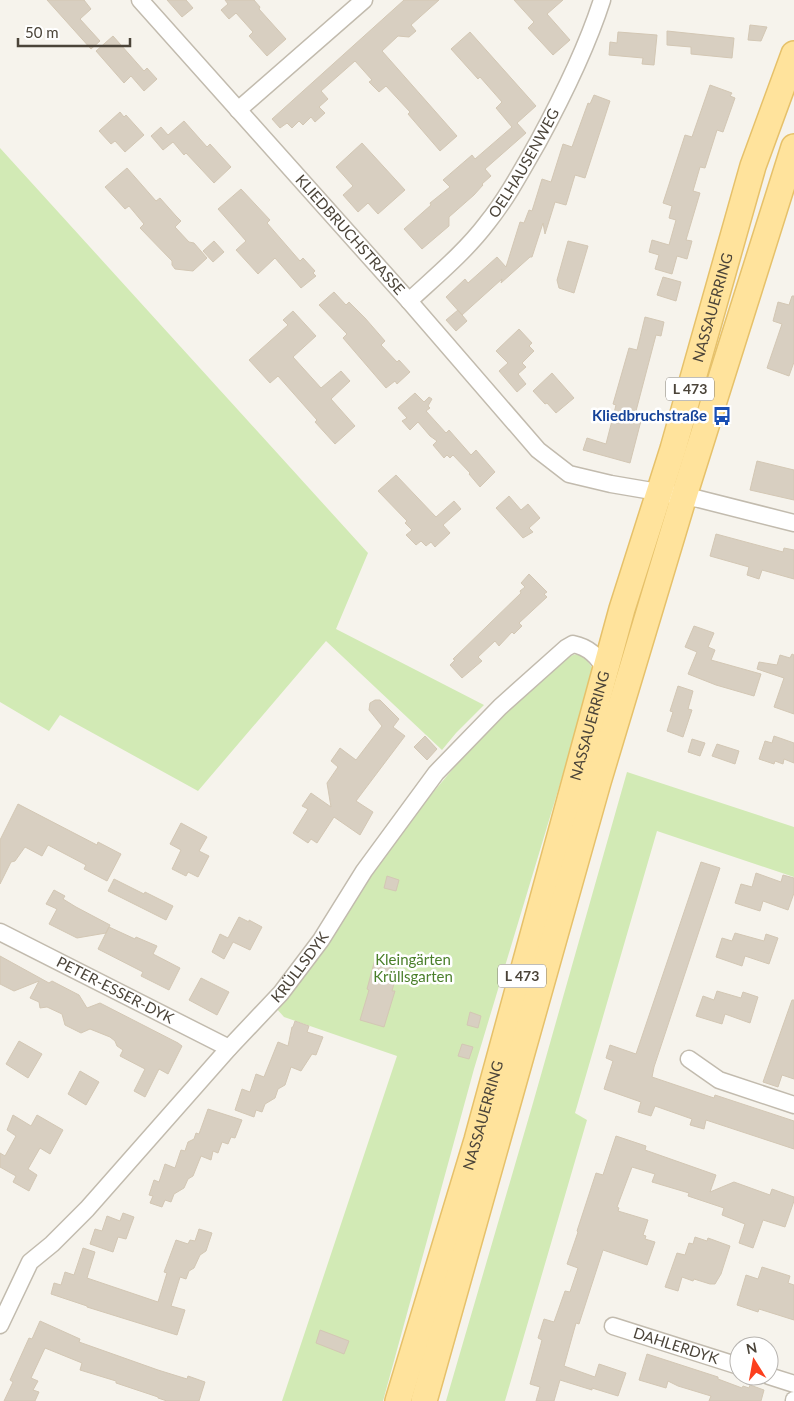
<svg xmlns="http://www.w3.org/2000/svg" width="794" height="1401" font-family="Lato,sans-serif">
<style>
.green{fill:#d2eab5}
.building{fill:#d8cfc1;stroke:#d3c7b4}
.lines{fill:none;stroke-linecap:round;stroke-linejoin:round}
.street-casing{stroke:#c2bbae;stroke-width:19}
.primary-casing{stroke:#e6c16a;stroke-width:28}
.street{stroke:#fff;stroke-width:16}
.primary{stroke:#ffe39c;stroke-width:25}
.labels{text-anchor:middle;stroke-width:5;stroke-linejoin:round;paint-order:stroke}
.shield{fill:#fff;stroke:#817c74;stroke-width:1}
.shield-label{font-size:14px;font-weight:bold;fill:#4b4439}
.street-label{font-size:15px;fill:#4b4439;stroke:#fff}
.transit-label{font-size:15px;font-weight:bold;fill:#164399;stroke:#fff;text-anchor:end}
.park-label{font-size:15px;fill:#4a7f2a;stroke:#fff}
</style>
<rect width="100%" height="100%" fill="#f6f3ec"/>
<path class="green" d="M0 148 368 553 336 629 484 705 456 733 442 750 326 641 198 791 60 715 49 731 0 702Z
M582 652 594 671 474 1069 383 1401H282L397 1056 284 1017 276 1008 339 923 404 827 494 720 562 659Z
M627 772 794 827V877L657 831 575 1113 587 1120 505 1401H446L533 1103Z"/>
<path class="building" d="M47 0H84L91 9 80 19 100 41 91 49Z
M167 0H186L193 8 182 17Z
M225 0H254L260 7 259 9 286 39 267 56 249 36 253 32 236 13 229 19 221 10 228 4Z
M404 0H439L411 25 416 31 409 37 398 36 382 51 457 136 440 151 408 114 410 112 386 86 379 92 369 82 372 80 355 61 321 91 328 99 319 107 325 113 315 122 311 117 303 125 299 121 292 128 287 123 280 128 272 119Z
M514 0H563L547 14 570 40 553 55 528 28 534 22Z
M750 25 767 27 761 41 748 40Z
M667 31 734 38 732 58 691 54V47L667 45Z
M470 32 536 106 517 123 526 133 485 169 491 176 482 184 483 185 474 195 449 217V226L422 249 404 229 431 205 430 203 450 187 443 180 472 155 475 159 512 127 496 108 502 102 480 77 478 79 451 49Z
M618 32 657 35 654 65 642 64 643 58 609 55 610 42 617 43Z
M113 36 144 71 147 68 157 79 144 91 131 76 124 83 96 51Z
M710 85 732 93 730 96 735 98 723 132 717 130 705 168 700 167 693 191 700 193 686 240 692 241 687 259 677 256 672 274 655 269 659 255 649 252 652 240 669 245 676 220 669 218 672 206 663 203 685 135 692 137Z
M594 95 610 101 585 178 575 175 566 205 555 202 545 234 543 223 532 257H530L501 283 502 279 462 315 446 297 465 279 468 283 497 257 506 267 520 222 524 223 529 210 532 211 542 179 551 182 563 144 572 147 588 103 590 104Z
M120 112 124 117 126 115 144 135 125 152 115 141 111 144 99 131Z
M184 121 207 147 210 144 231 167 214 183 186 153 184 155 173 142 163 150 151 136 161 127 168 135Z
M362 143 405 190 378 214 368 203 358 212 343 195 353 186 336 167Z
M127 168 156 201 160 198 176 216 181 221 175 227 189 242 194 243 207 258 193 271 175 269 172 265V261L140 228 144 224 129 206 125 209 105 187Z
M241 189 270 220 267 223 300 261 303 258 315 271 313 273 316 276 301 288 275 258 258 274 236 250 246 241 218 209Z
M214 241 224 252 213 262 203 251Z
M568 241 588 246 574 293 559 288 557 280Z
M663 277 681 282 676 301 657 295Z
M334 292 346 305 349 302 365 318 385 341 381 345 397 362 399 360 410 372 397 384 395 381 386 388 343 338 347 334 319 305Z
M792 296H794V362L789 376 767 368 782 324 773 321 778 302 789 305Z
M458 310 467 321 456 331 446 320Z
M293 311 316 336 293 357 321 388 341 371 350 381 331 399 355 426 335 444 315 422 317 420 278 376 270 383 249 360 288 325 283 320Z
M645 317 664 322 661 336 656 335 636 411 643 413 630 463 583 450 587 438 606 444 616 405 613 404 629 348 637 350Z
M519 329 532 343 529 346 534 351 522 363 526 367 518 374 526 384 517 392 499 371 508 363 496 351Z
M552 373 574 398 556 413 547 403 545 404 533 391Z
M415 393 424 402 429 397 432 399 428 406 430 408 426 411 446 433 449 430 471 455 476 450 495 472 480 487 469 474 470 473 453 455 450 458 447 455 444 458 433 445 437 441 430 436 418 422 410 430 402 421 407 418 398 408Z
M757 461 794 470V500L750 490Z
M396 475 436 517 454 501 461 509 443 525 450 533 435 547 431 542 426 546 421 541 416 545 406 535 412 530 405 523 407 521 378 491Z
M509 496 521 510 528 504 540 518 529 528 533 532 523 538 496 508Z
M716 534 783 552 784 548 794 550V579L762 570 759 579 747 575 749 567 710 556Z
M529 574 547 592 544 594 547 597 519 623 522 626 514 634 512 632 499 646 495 641 478 657 482 661 462 678 450 665 455 660 453 659 521 593 520 591 525 587 521 583Z
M694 626 714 633 708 647 715 650 711 660 761 674 754 696 716 685 688 674 697 652 685 647Z
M792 654 794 655V714L774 707 784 678 757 669 759 662 777 665 780 655 790 658Z
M678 686 693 691 688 709 692 710 683 737 667 731 673 712 670 711Z
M375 700H380L399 719 393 727 405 736 356 801 373 812 360 835 334 817 317 843 311 839 308 843 293 833 308 809 302 806 311 793 331 807 327 783 338 767 331 761 340 748 356 760 382 726 369 710 370 703Z
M425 736 437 749 427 760 414 747Z
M774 736 794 743V763L784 759 783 764 775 761 774 764 759 759 765 741 772 743Z
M692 739 705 743 700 756 688 752Z
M717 744 739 751 735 764 712 756Z
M18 804 97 845 98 842 121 854 107 881 84 869 86 865 48 845 42 856 25 847 15 861 11 862 0 884V840Z
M181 823 207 837 199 851 209 856 198 877 188 872 186 876 172 869 181 850 170 844Z
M701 862 720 868 654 1067 652 1077 714 1098 715 1095 794 1121V1149L706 1120 704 1129 690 1125 692 1119 655 1106 651 1116 638 1112 641 1102 604 1089 613 1061 606 1058 610 1045 636 1054Z
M756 873 781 882 783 875 794 878V893L788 910 763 901 760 911 735 903 741 884 752 887Z
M387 876 399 880 396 891 384 888Z
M114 879 144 894 145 892 173 906 166 920 108 891Z
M54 890 65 896 63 899 76 907 110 925 106 933 77 938 49 924 57 909 46 904Z
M239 917 249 922V920L262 927 250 950 233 942 224 959 212 952 220 934 228 938Z
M109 927 135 939 136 937 157 946 153 954 180 968 169 990 141 976 143 972 98 949Z
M735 933 764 941 766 934 778 938 769 964 745 956 742 966 716 957 722 938 732 941Z
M377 952 396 957 391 975 396 976 392 991H395L384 1027 360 1020 369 990 367 989Z
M0 956 49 983 52 981 79 995 87 1008 100 1003 178 1043 182 1046 168 1074 159 1069 145 1097 134 1091 145 1069 120 1056 123 1050 117 1046 115 1041 110 1037 90 1029 81 1033 65 1025 62 1014 47 1007 40 1008 39 1002 30 998 39 981 14 991 0 984Z
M201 978 229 992 217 1015 189 1000Z
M717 991 741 998 743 992 758 997 750 1023 725 1014 722 1024 696 1016 703 996 714 1000Z
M792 1000H794V1079L782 1075 778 1087 763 1082Z
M470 1012 481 1016 478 1028 467 1025Z
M295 1021 309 1026 307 1032 323 1037 316 1055 312 1054 301 1071 291 1067 285 1085 278 1089 275 1098 265 1104 262 1112 256 1110 254 1117 235 1110 242 1089 250 1092 256 1074 264 1077 278 1042 288 1046 292 1027H293Z
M19 1041 42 1054 28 1078 6 1064Z
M462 1044 473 1047 469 1059 458 1056Z
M80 1071 99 1082 86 1105 68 1094Z
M208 1109 242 1120 235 1138 231 1137 228 1144 222 1142 218 1153 213 1151 211 1160 201 1156 193 1176 188 1179 184 1188 174 1194 171 1202 165 1200 162 1207 150 1203 153 1196 149 1195 154 1180 159 1182 165 1164 175 1168 181 1150 185 1151 188 1142 194 1139 196 1133 199 1134Z
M13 1115 31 1126 37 1115 63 1130 50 1154 40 1148 28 1169 37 1175 29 1191 13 1182 16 1176 0 1167V1153L5 1156 16 1136 7 1130Z
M616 1136 646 1146 645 1150 716 1175 710 1192 734 1182 770 1195 772 1189 794 1197V1201L785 1227 763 1220 753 1248 739 1243 745 1224 722 1215 724 1208 688 1196 689 1193 652 1182 655 1174 632 1167 617 1207 619 1208 618 1211 648 1220 643 1235 646 1236 645 1239 655 1242 647 1265 603 1250 579 1324 576 1323 564 1366 595 1377 599 1364 626 1373 618 1396 592 1388V1390L560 1380 554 1401H536L540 1387 530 1384 542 1340 538 1338 544 1319 554 1322 565 1291 570 1292 578 1268 567 1264 578 1232 577 1231 596 1173 603 1175Z
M123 1213 134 1217 126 1239 118 1237 113 1252 90 1244 95 1229 102 1231 107 1216 120 1221Z
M199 1229 212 1233 206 1251 200 1255 194 1268 189 1271 186 1279 180 1277 171 1306 185 1310 177 1335 87 1307V1306L51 1294 54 1283 61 1285 65 1272 74 1275 83 1248 95 1252 87 1278 158 1302 167 1273 164 1272 176 1240 188 1244 190 1240 195 1241Z
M695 1237 707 1241 708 1238 730 1246 721 1274 715 1284H710L694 1279 693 1281 682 1277 678 1291 665 1287 677 1253 685 1255 689 1243 693 1244Z
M762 1267 790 1276 788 1283 794 1285V1320L759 1309 758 1312 737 1305 746 1275 758 1279Z
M40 1321 80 1339 79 1342 158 1370 187 1379 188 1376 205 1382 199 1401H167L158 1398V1397L116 1383V1381L80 1370 82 1363 45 1348 31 1378 38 1381 33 1390 39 1392 35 1401H4L13 1382 10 1380 29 1338 32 1339Z
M320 1330 349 1341 344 1354 316 1343Z
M647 1354 718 1377V1379L742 1388 743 1386 749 1388 750 1385 764 1390 761 1401H709L711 1396 678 1386 668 1381 666 1388 639 1380Z"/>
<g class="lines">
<g class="street-casing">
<g id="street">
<path id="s1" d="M140 0 409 301 538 450 569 474 611 484 699 499 794 523"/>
<path d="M238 110 364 0"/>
<path id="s2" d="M409 301C436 276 465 252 487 223 507 198 522 170 538 142 563 96 586 50 602 0"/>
<path id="s3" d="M0 932 229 1048"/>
<path d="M689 1059 719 1080 794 1105"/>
<path id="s4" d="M0 1325 30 1262 52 1244 87 1209 229 1048 281 993 321 940 364 871 436 773 500 707 566 648 573 644C588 647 599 657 605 671"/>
<path id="s5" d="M613 1326 739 1366"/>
<path d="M769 1376 794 1384"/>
<path d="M794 1401V1400"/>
</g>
</g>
<g class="primary-casing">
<g id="primary">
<path id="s6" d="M398 1401 477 1140 622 609 673 449 753 166 794 54"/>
<path d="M424 1401 598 782 684 496 794 147"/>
</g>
</g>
<use href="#street" class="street"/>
<use href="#primary" class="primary"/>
</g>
<defs>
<g id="bus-bare" transform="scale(1.5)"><path d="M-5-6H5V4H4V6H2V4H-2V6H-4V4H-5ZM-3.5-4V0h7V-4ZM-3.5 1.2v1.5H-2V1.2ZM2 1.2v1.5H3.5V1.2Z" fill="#1a4fb4" stroke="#fff" stroke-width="2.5" paint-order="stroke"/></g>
</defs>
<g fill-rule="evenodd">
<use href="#bus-bare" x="722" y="416"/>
</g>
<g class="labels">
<g class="shield">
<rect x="666" y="377.5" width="48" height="23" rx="4"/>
<rect x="498" y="964.5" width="48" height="23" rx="4"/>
</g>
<g class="shield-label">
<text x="690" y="394">L 473</text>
<text x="522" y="981">L 473</text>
</g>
<g class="street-label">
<text dy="5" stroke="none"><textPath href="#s2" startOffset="181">OELHAUSENWEG</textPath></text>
<text dy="5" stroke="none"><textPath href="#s1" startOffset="315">KLIEDBRUCHSTRASSE</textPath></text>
<text dy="5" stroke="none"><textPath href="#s6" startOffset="1138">NASSAUERRING</textPath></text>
<text dy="5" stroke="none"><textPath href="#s6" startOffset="702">NASSAUERRING</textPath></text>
<text dy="5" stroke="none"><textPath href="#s4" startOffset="470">KRÜLLSDYK</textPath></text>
<text dy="5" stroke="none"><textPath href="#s3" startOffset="129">PETER-ESSER-DYK</textPath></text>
<text dy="5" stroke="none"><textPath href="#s6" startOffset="298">NASSAUERRING</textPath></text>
<text dy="5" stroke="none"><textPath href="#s5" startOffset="66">DAHLERDYK</textPath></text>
</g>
<g class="transit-label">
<text x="707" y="421">Kliedbruchstraße</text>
</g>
<g class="park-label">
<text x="413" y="965">Kleingärten<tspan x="413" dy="17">Krüllsgarten</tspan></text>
</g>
</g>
<g transform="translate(754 1361) rotate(349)"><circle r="24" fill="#ffffff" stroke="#b7b4b0"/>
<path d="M0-4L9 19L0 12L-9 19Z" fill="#fc3f1d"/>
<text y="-8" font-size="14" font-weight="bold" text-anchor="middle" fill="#4b4439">N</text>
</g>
<path d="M18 38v8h112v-8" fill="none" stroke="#4b4439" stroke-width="2.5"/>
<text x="25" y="38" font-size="15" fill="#4b4439" stroke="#ffffff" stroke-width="4" paint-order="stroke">50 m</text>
</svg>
